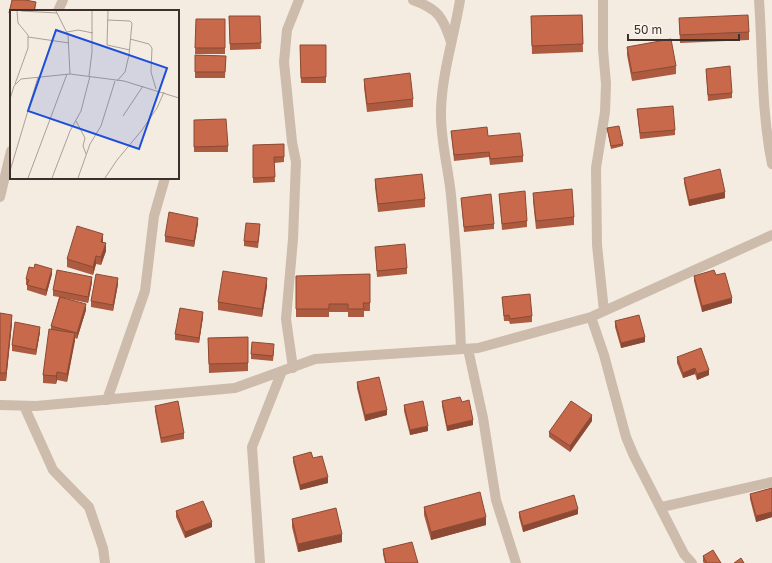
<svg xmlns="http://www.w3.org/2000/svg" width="772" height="563" font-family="'Golos Text',sans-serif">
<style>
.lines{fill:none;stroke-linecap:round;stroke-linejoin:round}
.minor{stroke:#cdbbac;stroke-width:10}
.wall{fill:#ac5a40}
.shaded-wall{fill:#8c4a34}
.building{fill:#c8694b;stroke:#8c4a34}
.inset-road{fill:none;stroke:#aaa098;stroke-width:1}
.view{fill:#1d4ed8;fill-opacity:0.15;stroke:#1d4ed8;stroke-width:2}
.inset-edge{fill:none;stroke:#3b302b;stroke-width:2}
</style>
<rect width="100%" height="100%" fill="#f4ebe1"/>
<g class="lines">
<path class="minor" d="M413 0C438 9 443 17 451 42
M460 0C454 37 442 73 441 110 440 139 448 166 451 195 456 246 459 297 461 349
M603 0V49L606 84 605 112 596 168 597 245 604 311
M759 0C763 55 761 110 772 164
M58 11 63 0
M0 197 11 151
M591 317 604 355 626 437 634 456 684 554 692 563
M468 349 483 418 496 500 516 563
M293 368 286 319 293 239 296 162 292 142 284 62 287 30 299 0
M107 400 145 291 154 216 165 178
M0 405 36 406 235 388 315 359 478 348 591 317 772 235
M24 406 53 470 89 507 103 548 105 563
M662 507 772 482
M260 563 252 447 282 371"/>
</g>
<path class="wall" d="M12 0H25L36 2 35 11H11V19L9 18V13Z
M582 15 583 52 532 54 531 16Z
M229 16H260L261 49 230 50Z
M679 18 749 32V40L680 43Z
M196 19H225V54H195Z
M300 45H326V83H301Z
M627 47 676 66V74L632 81 627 55Z
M195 55 226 56 225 78H195Z
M706 69 732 93V98L708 101Z
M364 79 413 99V107L367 112 364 87Z
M637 109 675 130V135L640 139Z
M194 120 228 146V152H194Z
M607 128 623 144V146L611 149Z
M451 131 488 136 523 156V162L490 165 489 157 454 161Z
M284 144V162L274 163 275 182 253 183V145Z
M684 178 725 198 689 206 684 183Z
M375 179 425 199V207L378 212 375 187Z
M533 193 574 217V225L536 229 533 201Z
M499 194 527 221V227L502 230Z
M461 198 494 224V229L464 232Z
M198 223 194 247 165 242V236Z
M260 230 258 248 244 246V241Z
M103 242 106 251 101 265 96 264 93 275 67 267V259Z
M375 247 407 268V274L377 277Z
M52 274 46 296 27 290V285H26V279Z
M370 274V311H364V317H348V312H329V317H296V276Z
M716 275 732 303 702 312 694 281V276Z
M92 282 88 303 64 298 86 310 77 339 75 338 67 382 57 380 56 384 43 383V375L51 329V326L59 297 53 296V290Z
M118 284 113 311 91 307V301Z
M267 286 262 317 218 310V302Z
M502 297 532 316V322L510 324 509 321H504Z
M0 313 12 323 6 381H0Z
M203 317 199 343 175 340V334Z
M615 321 645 342 621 348 615 327Z
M40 332 36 355 12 351V345Z
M248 337V371L209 373 208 338Z
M274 350 273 361 251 359V354Z
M677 357 709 375 697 380 695 374 683 378 677 363Z
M357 382 387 415 365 421 357 388Z
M442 401 462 402 473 425 447 431 442 406Z
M404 405 428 431 410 435 404 411Z
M155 406 184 433V439L161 443 155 411Z
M592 421 570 452 549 437V432Z
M293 457 313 458 328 483 300 490 293 462Z
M772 488V517L756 522 750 499V494Z
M424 507 486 525 431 540 424 515Z
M176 511 212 527 185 538 176 517Z
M519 512 578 514 523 532 519 517Z
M292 519 342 542 298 552 292 527Z
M383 549 418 563H385L383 554Z
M703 556 721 563H704L703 562Z"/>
<path class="shaded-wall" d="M725 192V198L689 206V200Z
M198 218V223L194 247V241Z
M103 234V242H101Z
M106 243V251L101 265V257Z
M96 256V264L93 275V267Z
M52 269V274L46 296V290Z
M92 277V282L88 303V297Z
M118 278V284L113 311V305Z
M267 278V286L262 317V309Z
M732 298V303L702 312V306Z
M86 304V310L77 339V333Z
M203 312V317L199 343V338Z
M12 315V323L6 381V373Z
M40 327V332L36 355V350Z
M75 333V341L67 382V374Z
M645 337V342L621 348V343Z
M695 368V374L683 378V373Z
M709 370V375L697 380V374Z
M57 372V380L56 384V376Z
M387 410V415L365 421V415Z
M592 415V421L570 452V446Z
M473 420V425L447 431V426Z
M428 426V431L410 435V430Z
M328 477V483L300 490V485Z
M578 509V514L523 532V526Z
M772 512V517L756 522V516Z
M486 517V525L431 540V532Z
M212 522V527L185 538V532Z
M342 534V542L298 552V544Z"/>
<path class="building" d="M12 0H25L36 2 34 11H11V13H9Z
M582 15 583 44 532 46 531 16Z
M748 15 749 32 680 35 679 18Z
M229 16H260L261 43 230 44Z
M196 19H225V48H195Z
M671 39 676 66 632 73 627 47Z
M300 45H326V77L301 78Z
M195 55 226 56 225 72H195Z
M730 66 732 93 708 95 706 69Z
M410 73 413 99 367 104 364 79Z
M673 106 675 130 640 133 637 109Z
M226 119 228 146 194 147V120Z
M619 126 623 144 611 146 607 128Z
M487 127 488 136 520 133 523 156 490 159 489 152 454 155 451 131Z
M284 144V157H274L275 177 253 178V145Z
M720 169 725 192 689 200 684 178Z
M422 174 425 199 378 204 375 179Z
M572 189 574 217 536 221 533 193Z
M525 191 527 221 502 224 499 194Z
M491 194 494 224 464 227 461 198Z
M169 212 198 218 194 241 165 236Z
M246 223 260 224 258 242 244 241Z
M77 226 103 234 101 242 106 243 101 257 96 256 93 267 67 259Z
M405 244 407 268 377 271 375 247Z
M35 264 52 269 46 290 27 285 29 280 26 279 29 267 34 268Z
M57 270 92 277 88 297 53 290Z
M714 270 716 275 725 273 732 298 702 306 694 276Z
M223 271 267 278 262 309 218 302Z
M96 274 118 278 113 305 91 301Z
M370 274V303H363L364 309H348V304H329V309H296V276Z
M530 294 532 316 510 319 509 315 504 316 502 297Z
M60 297 86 304 77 333 51 326Z
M180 308 203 312 199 338 175 334Z
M0 313 12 315 6 373H0Z
M639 315 645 337 621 343 615 321Z
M15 322 40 327 36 350 12 345Z
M49 329 75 333 67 374 57 372 56 376 43 375Z
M248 337V363L209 364 208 338Z
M252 342 274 344 273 356 251 354Z
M701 348 709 370 697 374 695 368 683 373 677 357Z
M379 377 387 410 365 415 357 382Z
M460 397 462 402 469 400 473 420 447 426 442 401Z
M178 401 184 433 161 438 155 406Z
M423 401 428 426 410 430 404 405Z
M571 401 592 415 570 446 549 432Z
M311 452 313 458 322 456 328 477 300 485 293 457Z
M772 488V512L756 516 750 494Z
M480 492 486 517 431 532 424 507Z
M574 495 578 509 523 526 519 512Z
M203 501 212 522 185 532 176 511Z
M336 508 342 534 298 544 292 519Z
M412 542 418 563H386L383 549Z
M713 550 721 563H707L703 556Z
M741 558 744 563H734Z"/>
<g transform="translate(10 10)">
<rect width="169" height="169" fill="#f4ebe1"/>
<path class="inset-road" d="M11 1 47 3M46 1 58 25 60 64M98 1 97 35 120 40M97 10 120 11 122 13 119 45 115 62 107 71M57 22 68 20 83 23M18 27 59 33M120 29 139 34 142 38 141 62 146 79M79 66 82 42V1M5 74 18 38V25L8 13 7 1M0 89 4 76 11 69 60 64 114 71 169 88M113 106 133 76M66 111 75 128 73 136 76 144M0 161 28 67M18 168 57 64M42 168 60 121 71 101 80 66M68 168 80 134 91 116 105 71M95 168 107 150 132 120 147 98 154 82"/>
<path class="view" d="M46 20 157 58 129 139 18 101Z"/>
<rect width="169" height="169" class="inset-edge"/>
</g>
<path d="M628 34v6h111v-6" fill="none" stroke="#3b302b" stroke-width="2"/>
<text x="634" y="34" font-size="12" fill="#3b302b" stroke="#fbf5ee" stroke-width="3" paint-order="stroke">50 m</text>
</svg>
